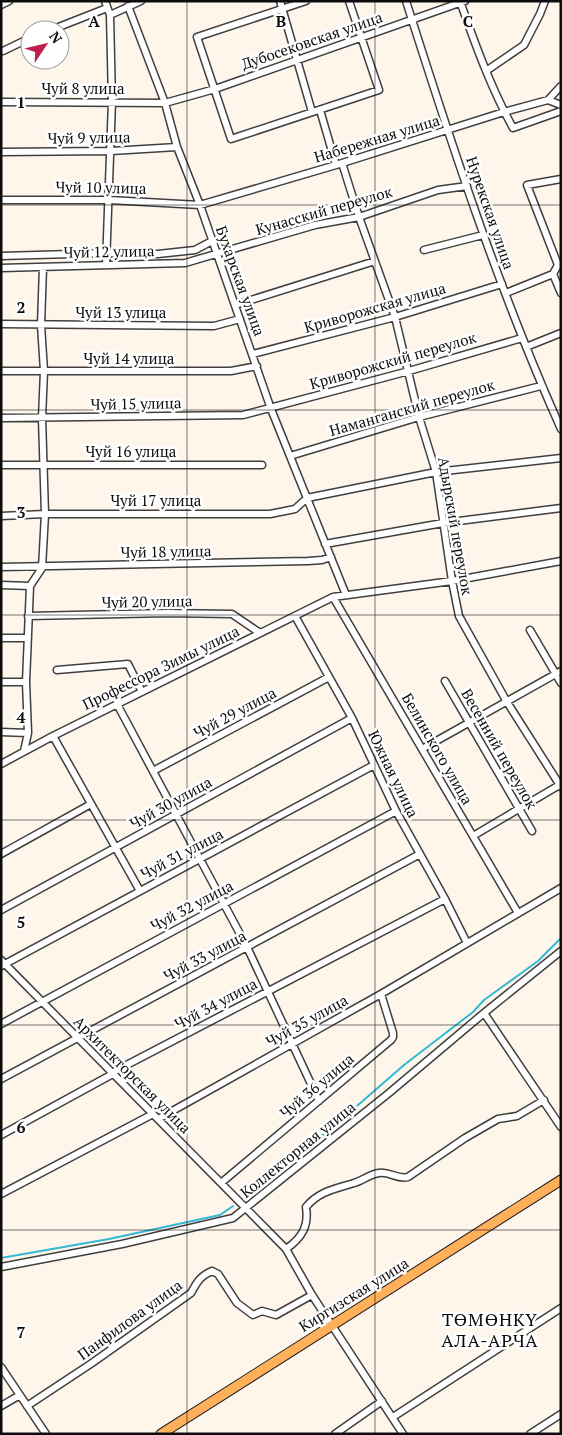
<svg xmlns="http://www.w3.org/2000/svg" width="562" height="1435" font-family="'PT Serif',serif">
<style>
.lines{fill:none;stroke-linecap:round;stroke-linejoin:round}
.stream{stroke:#31b9d3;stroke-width:2}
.minor-casing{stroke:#3f3f3f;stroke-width:9}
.major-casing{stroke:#1d1d1d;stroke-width:11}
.minor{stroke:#fff;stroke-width:6}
.major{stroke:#ffb05b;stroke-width:9}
.grid{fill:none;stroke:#0c0c0c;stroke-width:1;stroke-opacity:0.55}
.labels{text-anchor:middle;stroke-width:5;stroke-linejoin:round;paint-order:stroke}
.street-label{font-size:15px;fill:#0c0c0c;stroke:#fff}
.quarter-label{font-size:18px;letter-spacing:1px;fill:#0c0c0c;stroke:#fff}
.grid-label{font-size:16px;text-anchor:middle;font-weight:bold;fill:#0c0c0c;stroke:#fff;stroke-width:5;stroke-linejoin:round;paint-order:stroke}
</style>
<rect width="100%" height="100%" fill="#fff6eb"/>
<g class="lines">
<path class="stream" d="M247 1195 334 1126 404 1065 473 1012 484 1000 538 961 561 938
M1 1258 109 1239 220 1215 233 1206"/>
<g class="minor-casing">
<path id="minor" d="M105 1 110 15 141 1
M280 1 312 112
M306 1 197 37 231 139 379 90 349 1
M406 1C452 146 499 291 561 429
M460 1C475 44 491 88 513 128L561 111
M1 5 9 1
M128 6 165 103 177 147 200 205 271 409 346 595
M51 30 107 8
M3 51 30 38
M486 71 524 45 540 14 545 1
M548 100 561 86
M1 102 165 103 215 89 465 1
M320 110 336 165
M1 152 111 151 177 147
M342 163 359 217 395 317 419 417 436 472 452 581 459 616 507 702 561 787
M561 179 527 185 558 265H561
M1 200H109L200 205 336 165 504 112 548 100 561 105
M424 250 483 235
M1 256 107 253 158 254 195 250 212 241
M106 265 112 101 110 15
M558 265 553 274 561 293
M1 268 185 263 315 225 359 217 438 190 467 186
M506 293 553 274
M235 305 375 261
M1 324 214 326 240 319
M526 347 561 333
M253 354 395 317 502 284
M1 371H231L257 366
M1 418 243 415 409 371 522 338
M290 456 419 417 541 386
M1 465H262
M1 516 45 514H270L295 509 307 498 436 472 561 458
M325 544 443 523 561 508
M1 567 308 561 322 560 331 557
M1 585 30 586
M333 597 518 913
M28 616 168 613 232 614 260 633
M295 616 352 718 396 811 445 899 467 943
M530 630 561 683
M1 638H28
M57 670 128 664 142 692
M445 681 532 831
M1 682H26
M117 704 247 947 319 1101
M1 732 28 733
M53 736 140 891
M422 749 561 671
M24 751 28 733 26 682 30 586 42 568 45 514 42 418 44 371 41 325 43 267
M1 764 53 736 333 597 452 581 561 561
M153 771 329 677
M473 836 561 784
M1 854 91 804
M1 910 352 718
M1 960 286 1249 312 1295 403 1434
M1 966 374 765
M484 1013 561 1127
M1 1024 396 811
M1 1079 420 854
M158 1119 381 994 561 888
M1 1135 109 1076 117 1070 445 899
M221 1183 391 1040 393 1037V1033L381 994
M1 1194 153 1114
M286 1249C302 1238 309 1226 306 1207 319 1191 335 1189 354 1183 362 1181 370 1174 379 1173 390 1171 397 1180 408 1177L465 1138 498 1119 517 1116 544 1100
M1 1267 122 1244 233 1218 389 1093 484 1013 561 951
M1 1367 46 1434
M1 1406 20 1395
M27 1406 92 1363 191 1293C197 1282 200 1276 212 1271L218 1274 237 1303 253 1315 262 1311 276 1315 312 1295
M393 1417 561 1308
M335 1434 382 1401
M530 1434 561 1414"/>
</g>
<g class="major-casing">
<path id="major" d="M161 1434 561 1180"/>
</g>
<use href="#minor" class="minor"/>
<use href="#major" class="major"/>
</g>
<path class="grid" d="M187 1V1434M375 1V1434M1 205H561M1 410H561M1 615H561M1 820H561M1 1025H561M1 1230H561"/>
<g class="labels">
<g class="street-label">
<text transform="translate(312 41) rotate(-19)" y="5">Дубосековская улица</text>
<text x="83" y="94">Чуй 8 улица</text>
<text transform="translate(89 138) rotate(-1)" y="5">Чуй 9 улица</text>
<text transform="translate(377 139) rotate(-17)" y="5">Набережная улица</text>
<text transform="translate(101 188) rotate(1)" y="5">Чуй 10 улица</text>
<text transform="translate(324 211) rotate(-16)" y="5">Кунасский переулок</text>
<text transform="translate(490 213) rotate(71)" y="5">Нурекская улица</text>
<text transform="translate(109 252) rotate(-1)" y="5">Чуй 12 улица</text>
<text transform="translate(240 281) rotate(70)" y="5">Бухарская улица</text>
<text transform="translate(375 308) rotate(-16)" y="5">Криворожская улица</text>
<text x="121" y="318">Чуй 13 улица</text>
<text x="129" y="364">Чуй 14 улица</text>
<text transform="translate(393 361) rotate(-16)" y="5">Криворожский переулок</text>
<text transform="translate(136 404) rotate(-1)" y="5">Чуй 15 улица</text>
<text transform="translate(412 408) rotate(-16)" y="5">Наманганский переулок</text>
<text x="131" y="457">Чуй 16 улица</text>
<text x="156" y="506">Чуй 17 улица</text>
<text transform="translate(455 526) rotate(80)" y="5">Адырский переулок</text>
<text transform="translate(166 552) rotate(-1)" y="5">Чуй 18 улица</text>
<text transform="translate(147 602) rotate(-1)" y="5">Чуй 20 улица</text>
<text transform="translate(161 668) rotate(-26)" y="5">Профессора Зимы улица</text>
<text transform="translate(235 713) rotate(-28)" y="5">Чуй 29 улица</text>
<text transform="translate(437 749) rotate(60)" y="5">Белинского улица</text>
<text transform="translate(499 749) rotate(60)" y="5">Весенний переулок</text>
<text transform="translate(393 774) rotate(64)" y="5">Южная улица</text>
<text transform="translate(171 803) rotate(-29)" y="5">Чуй 30 улица</text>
<text transform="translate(182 854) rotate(-28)" y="5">Чуй 31 улица</text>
<text transform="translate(192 906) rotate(-28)" y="5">Чуй 32 улица</text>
<text transform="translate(205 956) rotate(-28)" y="5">Чуй 33 улица</text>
<text transform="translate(216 1004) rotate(-28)" y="5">Чуй 34 улица</text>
<text transform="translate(307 1021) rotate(-29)" y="5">Чуй 35 улица</text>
<text transform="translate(132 1075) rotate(45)" y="5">Архитекторская улица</text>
<text transform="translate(317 1086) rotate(-40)" y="5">Чуй 36 улица</text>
<text transform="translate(298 1150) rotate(-39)" y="5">Коллекторная улица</text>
<text transform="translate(354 1295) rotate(-32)" y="5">Киргизская улица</text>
<text transform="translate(130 1320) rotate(-36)" y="5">Панфилова улица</text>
</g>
<g class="quarter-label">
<text x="490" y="1326">ТӨМӨНКҮ<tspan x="490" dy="21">АЛА-АРЧА</tspan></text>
</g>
</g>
<g class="grid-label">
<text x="94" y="27">A</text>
<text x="281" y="27">B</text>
<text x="468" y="27">C</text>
<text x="21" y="108">1</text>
<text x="21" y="313">2</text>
<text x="21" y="518">3</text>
<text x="21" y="723">4</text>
<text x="21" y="928">5</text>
<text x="21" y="1133">6</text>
<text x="21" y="1338">7</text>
</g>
<rect width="562" height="1435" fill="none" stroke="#0c0c0c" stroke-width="5"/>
<g transform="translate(45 45) rotate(55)"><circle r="24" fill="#ffffff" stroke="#9e9e9e"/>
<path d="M0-4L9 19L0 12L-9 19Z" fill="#c21e4d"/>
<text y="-8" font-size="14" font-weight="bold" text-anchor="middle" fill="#0c0c0c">N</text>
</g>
</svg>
